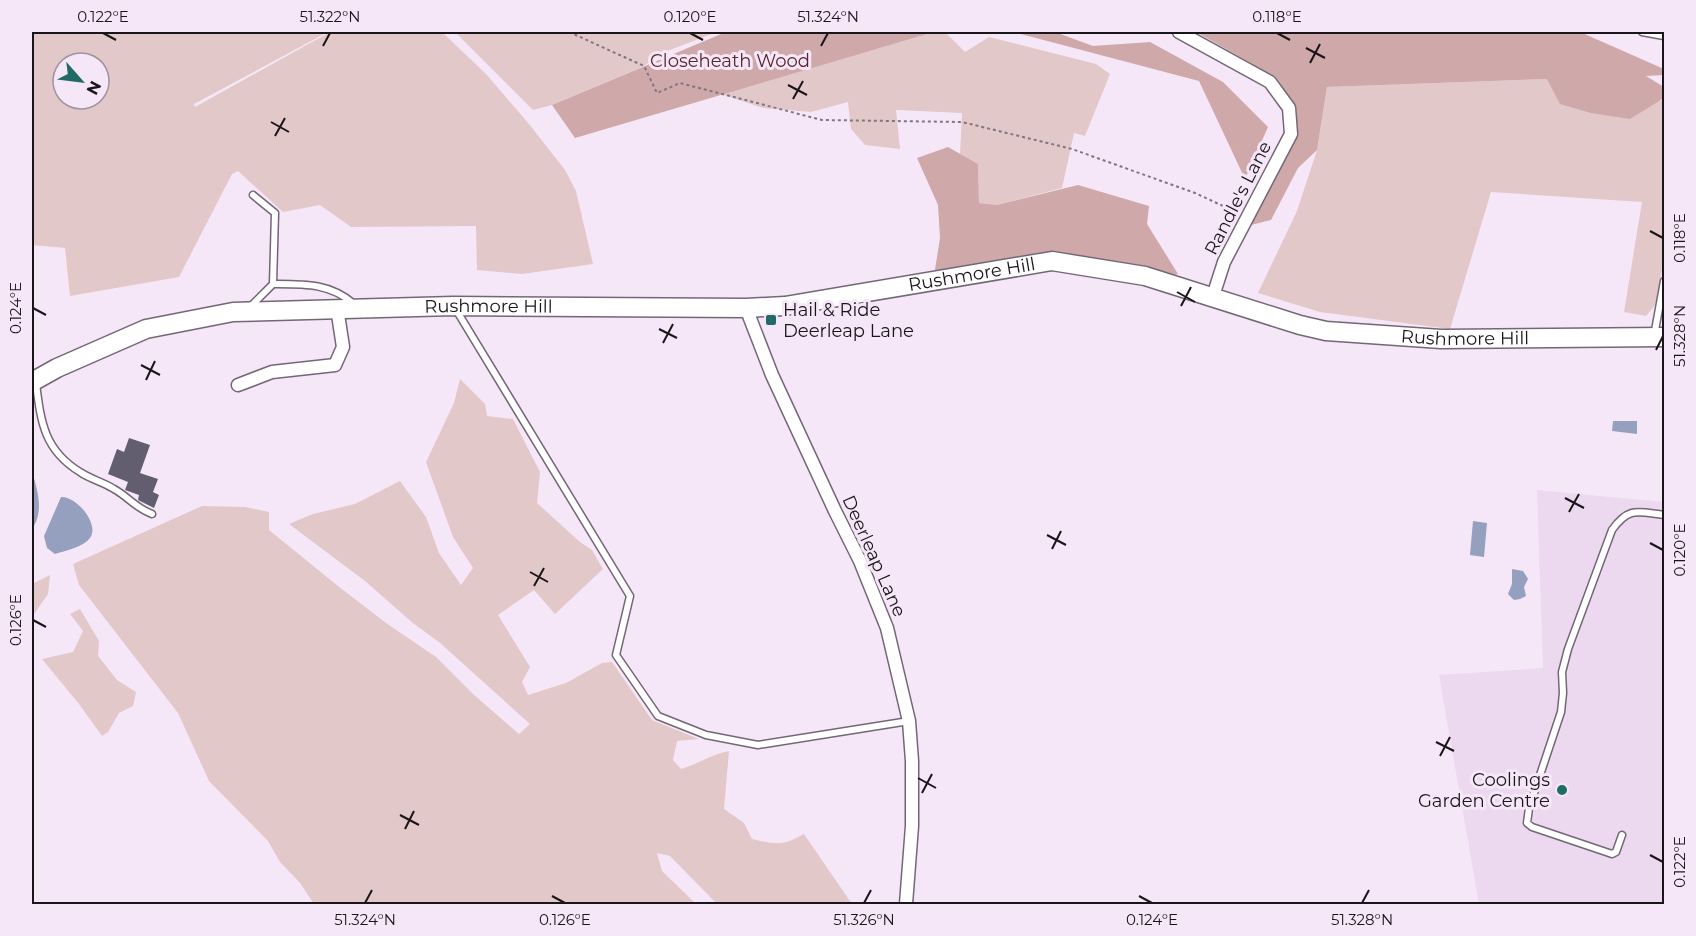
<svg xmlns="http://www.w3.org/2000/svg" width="1696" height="936" font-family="Montserrat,sans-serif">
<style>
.built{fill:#ecd8ef}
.green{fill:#e2c8c9;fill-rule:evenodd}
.forest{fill:#cfa8a9}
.water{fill:#94a0be}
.building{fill:#625e6f}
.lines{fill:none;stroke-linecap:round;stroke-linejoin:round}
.lane-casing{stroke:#736675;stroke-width:9}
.street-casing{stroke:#736675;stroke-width:15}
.secondary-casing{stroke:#736675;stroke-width:21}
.path{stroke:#7f7680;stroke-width:2;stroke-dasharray:3 3;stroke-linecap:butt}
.lane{stroke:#fff;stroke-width:6}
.street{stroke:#fff;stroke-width:12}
.secondary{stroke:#fff;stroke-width:18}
.ticks{fill:none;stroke:#1a151a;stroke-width:2}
.poi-dot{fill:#216b66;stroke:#f6e7f8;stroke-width:2}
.labels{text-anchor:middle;stroke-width:6;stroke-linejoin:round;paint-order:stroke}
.park-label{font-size:18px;fill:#5a262b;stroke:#f6e7f8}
.street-label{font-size:18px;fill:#1a151a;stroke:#f6e7f8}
.poi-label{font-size:18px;fill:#1a151a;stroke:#f6e7f8;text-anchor:start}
.neatline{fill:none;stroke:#1a151a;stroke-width:2}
.ticks-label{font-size:15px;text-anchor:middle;fill:#1a151a}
</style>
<rect width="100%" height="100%" fill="#f6e7f8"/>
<path class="built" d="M1537 490 1664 502V904H1479L1439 675 1543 668Z"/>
<path class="green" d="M32 32H328L194 104 195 107 330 32H442L486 74 529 124 565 170 576 191 593 264 522 274 477 270 476 226 351 227 320 205 283 212 238 171 232 174 179 277 70 296 65 248 32 245ZM63 63H99V99H63Z
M455 32H717L662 53 644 66 552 105 533 110Z
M934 32H945L965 52 989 37 1096 64 1110 74 1085 136 1074 133 1062 188 997 205 979 203 978 164 960 154 962 113 896 110 900 149 865 145 851 129 848 102 811 112 763 108 721 94Z
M1547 79 1661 101 1664 98V260L1655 305 1646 316 1624 312 1642 202 1491 192 1450 329 1320 312 1258 293 1297 211 1317 150 1327 87Z
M460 379 485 404 487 416 513 419 540 472 537 503 580 542 592 550 603 569 555 614 534 590 498 615 530 667 522 682 528 695 566 683 602 663 612 662 652 720 699 739 677 741 673 760 681 769C698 764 712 754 729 751L724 809 744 823 752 839C777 845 782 846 804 834L852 904H717L670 856 657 853 662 871 696 904H314L300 883 280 862 268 841 209 781 178 713 79 585 73 564 202 506 245 507 269 512V530L338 586 386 623 436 657 473 694 519 734 530 724 439 642 414 624 365 581 289 524 313 514 355 504 400 481 426 517 439 553 461 585 473 568 453 537 426 462 454 403Z
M50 575 48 594 32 617V584Z
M80 609 99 641 98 656 117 680 136 692 133 706 119 713 108 732 102 736 79 704 42 659 73 652 83 631 70 614Z"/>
<path class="forest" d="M726 32H934L575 138 552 105Z
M1013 32H1055L1093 46 1150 42 1223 82 1268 127 1245 179 1199 81Z
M1196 32H1580L1664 69V75L1646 76 1664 87V98L1630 119 1591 113 1560 104 1547 79 1327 87 1317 150 1298 168 1271 220 1251 225 1297 134 1296 106 1276 77Z
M948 147 978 164 979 203 997 205 1078 185 1149 206 1147 224 1178 274 1167 277 1049 256 934 276 940 238 938 205 917 158Z"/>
<path class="water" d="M1613 421H1637V434L1612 431Z
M32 472C38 491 44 512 32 529Z
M61 497C77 496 100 525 90 538 83 547 65 551 55 554L47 548 44 536Z
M1473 521 1487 523 1484 557 1470 555Z
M1512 569 1523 571 1528 579 1524 587 1526 596 1520 599 1514 600 1508 594 1512 584Z"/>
<path class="building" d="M129 438 150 445 140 473 158 479 153 492 159 495 154 508 138 500 139 495 125 490 128 482 108 474 117 449 124 452Z"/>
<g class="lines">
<g class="lane-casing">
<path id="lane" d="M1642 32 1664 36
M273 284C304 284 330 283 354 304
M250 307 273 284 275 213 253 195
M455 308 630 596 616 655 658 716 706 735 758 745 909 721
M1654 336 1664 281
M36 384C41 422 44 450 80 472 90 479 103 482 114 489 130 498 134 507 152 514
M1622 835 1616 852 1612 854 1532 827 1527 823 1529 808 1561 712 1563 693 1562 672 1568 649 1612 530C1629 506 1638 512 1664 515"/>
</g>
<g class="street-casing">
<path id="street" d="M1179 32 1270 82 1289 108 1291 134 1224 262 1213 296
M746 308 772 375 835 511 860 561 887 628 909 721 912 761V826L906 904
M238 385 272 372 335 365 343 347 337 308"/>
</g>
<g class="secondary-casing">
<g id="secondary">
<path id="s1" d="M32 382 57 368 146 329 233 312 453 306 746 308 785 306 1052 261 1145 276 1300 325 1326 331 1441 339 1664 337"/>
</g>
</g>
<path class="path" d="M569 32 644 66 657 93 680 83 822 120 962 122 1072 149 1195 193 1236 212"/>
<use href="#lane" class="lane"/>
<use href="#street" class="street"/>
<use href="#secondary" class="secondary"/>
</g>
<path class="ticks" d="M103 33 116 40M690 33 703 40M1277 33 1290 40M323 46 330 33M821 46 828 33M1306 48 1325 58M1310 63 1320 44M788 85 807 95M793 99 803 81M271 122 289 132M275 136 285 118M1650 231 1663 238M1177 292 1195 302M1181 306 1191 287M33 308 46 315M659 329 677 338M663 343 673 324M1656 350 1663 336M141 365 160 375M146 380 155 361M1565 498 1584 508M1569 512 1579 494M1047 535 1066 545M1650 543 1663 550M1052 549 1061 531M530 572 548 582M534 586 544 568M33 620 46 627M1436 742 1454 751M1440 756 1450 737M918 778 936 788M922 793 932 774M400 815 419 825M405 829 414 811M1650 855 1663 862M552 896 565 903M1139 896 1152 903M365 903 372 890M864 903 871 890M1362 903 1369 890"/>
<g class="poi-dot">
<rect x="765" y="314" width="12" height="12" rx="3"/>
<circle cx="1562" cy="790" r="6"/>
</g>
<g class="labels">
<g class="park-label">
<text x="730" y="67">Closeheath Wood</text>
</g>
<g class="street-label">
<text transform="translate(1238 198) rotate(-63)" y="6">Randle's Lane</text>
<text dy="6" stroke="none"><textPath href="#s1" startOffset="956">Rushmore Hill</textPath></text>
<text dy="6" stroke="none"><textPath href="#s1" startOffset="470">Rushmore Hill</textPath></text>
<text dy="6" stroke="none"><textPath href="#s1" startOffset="1460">Rushmore Hill</textPath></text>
<text transform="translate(874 556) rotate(66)" y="6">Deerleap Lane</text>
</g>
<g class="poi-label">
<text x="783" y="316">Hail &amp; Ride<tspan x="783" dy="21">Deerleap Lane</tspan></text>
<text x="1550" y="786" text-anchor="end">Coolings<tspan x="1550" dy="21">Garden Centre</tspan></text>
</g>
</g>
<rect width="1696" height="936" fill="none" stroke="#f6e7f8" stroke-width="66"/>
<g transform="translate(81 81) rotate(118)"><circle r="28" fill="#f6e7f8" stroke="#9e939f" stroke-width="1.5"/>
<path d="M0-4.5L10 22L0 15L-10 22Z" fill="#216b66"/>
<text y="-9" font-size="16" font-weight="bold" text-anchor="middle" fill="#1a151a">N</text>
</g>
<rect x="33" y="33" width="1630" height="870" class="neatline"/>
<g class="ticks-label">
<text x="103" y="22">0.122°E</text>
<text x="330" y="22">51.322°N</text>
<text x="690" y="22">0.120°E</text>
<text x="828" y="22">51.324°N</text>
<text x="1277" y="22">0.118°E</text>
<text transform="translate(1680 238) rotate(-90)" y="5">0.118°E</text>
<text transform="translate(16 308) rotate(-90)" y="5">0.124°E</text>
<text transform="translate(1680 336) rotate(-90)" y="5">51.328°N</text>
<text transform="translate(1680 550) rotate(-90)" y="5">0.120°E</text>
<text transform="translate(16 620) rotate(-90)" y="5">0.126°E</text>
<text transform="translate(1680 862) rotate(-90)" y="5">0.122°E</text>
<text x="365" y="925">51.324°N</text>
<text x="565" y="925">0.126°E</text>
<text x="864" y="925">51.326°N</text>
<text x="1152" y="925">0.124°E</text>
<text x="1362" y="925">51.328°N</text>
</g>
</svg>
